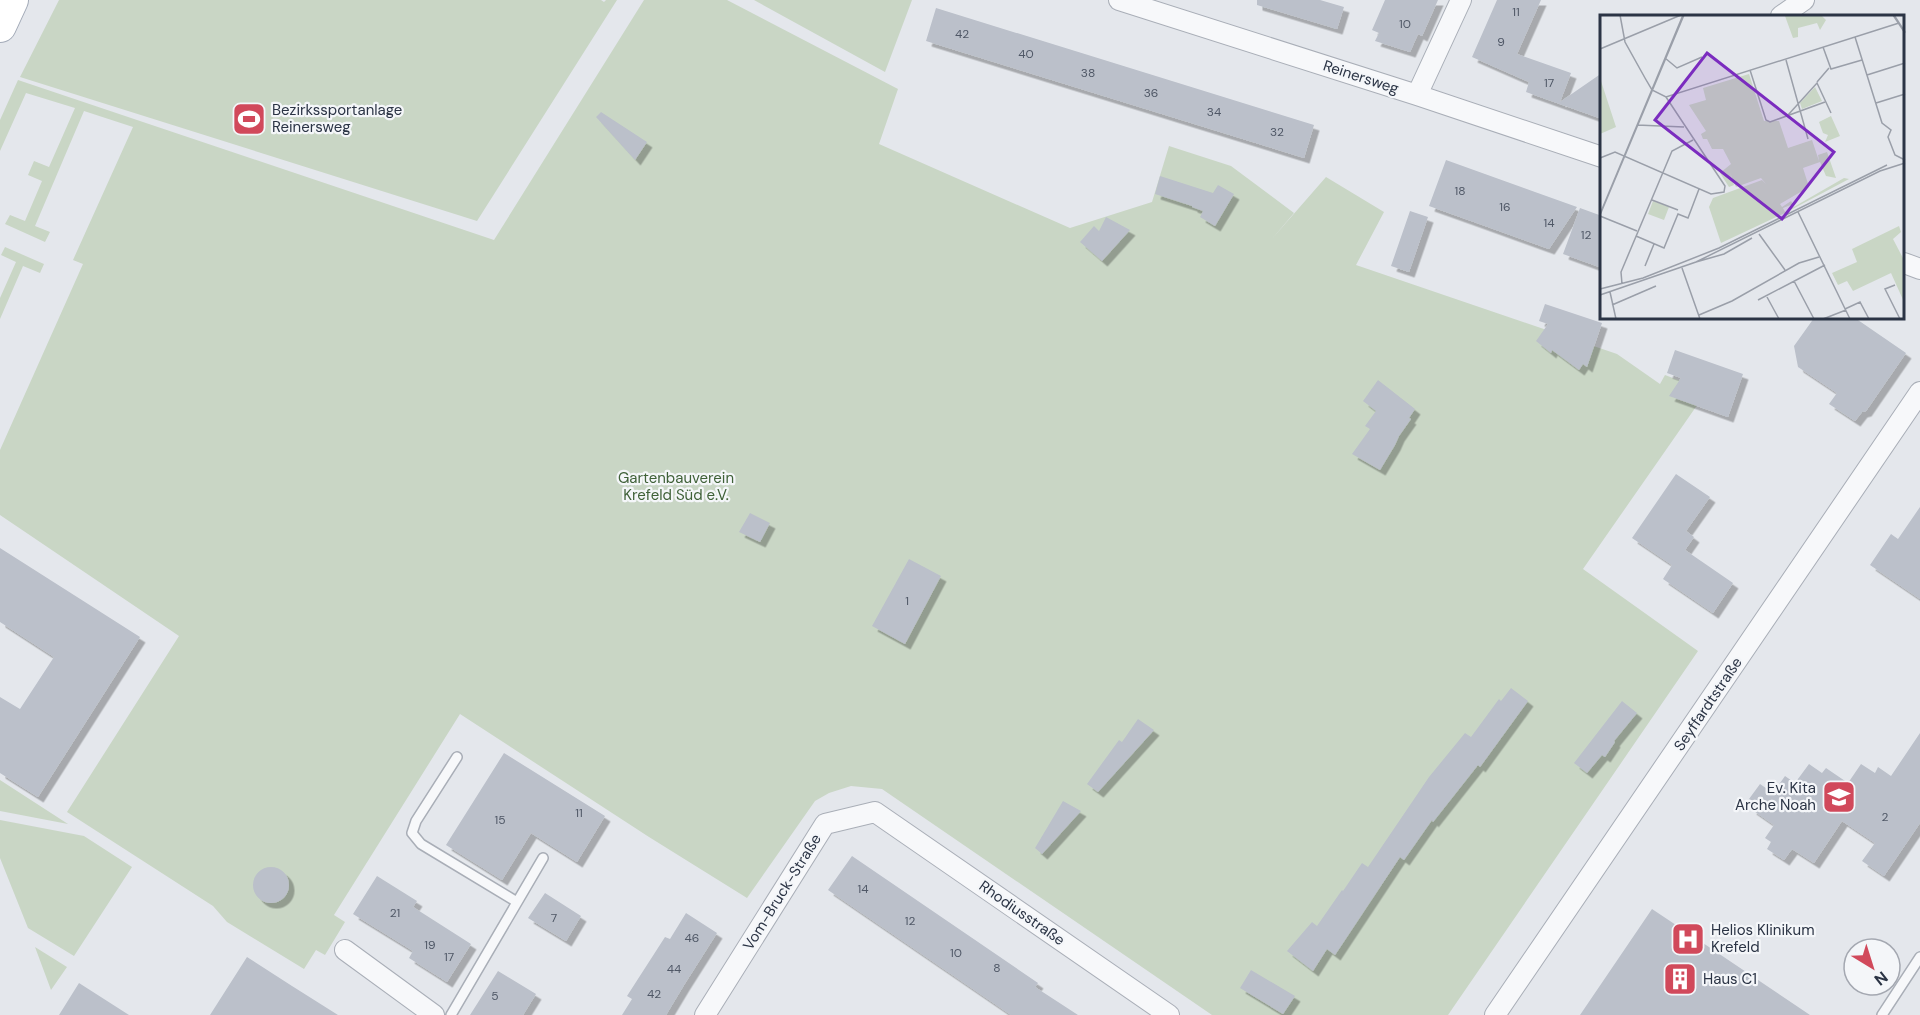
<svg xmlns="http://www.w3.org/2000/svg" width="1920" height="1015" font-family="'DM Sans',sans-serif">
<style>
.green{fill:#c9d6c5}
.building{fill:#bbc0ca;filter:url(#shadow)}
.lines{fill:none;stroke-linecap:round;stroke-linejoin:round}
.lane-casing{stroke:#a9aeb7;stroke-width:12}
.street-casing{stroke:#a9aeb7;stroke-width:22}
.primary-casing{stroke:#a3abb8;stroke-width:34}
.lane{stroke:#f7f8fa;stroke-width:9}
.street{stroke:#f7f8fa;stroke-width:20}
.primary{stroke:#fff;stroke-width:32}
.labels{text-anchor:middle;stroke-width:4.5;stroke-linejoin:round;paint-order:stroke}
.number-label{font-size:12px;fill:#4f5766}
.street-label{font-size:15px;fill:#2b3445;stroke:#f4f6f9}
.poi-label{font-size:15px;fill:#2b3445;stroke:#f4f6f9;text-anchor:start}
.park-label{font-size:15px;fill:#3f6138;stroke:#f4f6f9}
.inset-road{fill:none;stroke:#9a9fa9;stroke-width:1.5}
.view{fill:#7b2cbf;fill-opacity:0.15;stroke:#7b2cbf;stroke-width:3}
.inset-edge{fill:none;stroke:#2b3445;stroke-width:3}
</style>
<defs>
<filter id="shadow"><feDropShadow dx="5.5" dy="5.5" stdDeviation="0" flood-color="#0004"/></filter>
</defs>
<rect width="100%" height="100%" fill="#e4e7ec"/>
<path class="green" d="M59 0H601L604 2 606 0H617L477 221 20 77Z
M644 0H727L898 89 879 144 1070 228 1152 202 1169 146 1231 166 1294 213 1271 240 1326 177 1384 212 1356 265 1617 354 1660 384 1665 375 1707 391 1583 569 1698 651 1448 1015H1212L882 789 851 786 829 793 815 801 747 898 649 837 460 714 334 915 345 922 325 955 316 950 304 969 227 922 213 906 67 812 179 636 0 515V450L83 264 73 260 133 127 84 111 35 226 50 232 45 242 5 224 10 215 25 221 42 181 28 175 34 161 49 167 75 108 26 93 0 151V120L18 80 494 240Z
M754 0H912L885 72Z
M5 247 44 264 40 273 23 266 0 319V298L16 262 1 255Z
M0 780 68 824 0 811Z
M0 820 84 836 132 867 74 956 28 928 0 858Z
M35 947 67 967 51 990Z"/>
<path class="building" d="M1257 0H1320L1344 7 1337 29 1257 5Z
M1385 0H1438L1422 36 1418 34 1410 52 1375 41 1379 33 1372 30Z
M1497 0H1541L1517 54 1571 73 1560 102 1602 73V119L1526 92 1529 82 1472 57Z
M936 8 1314 125 1304 158 926 41Z
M601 112 647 142 635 160 596 117Z
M1446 160 1535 192 1577 207 1549 249 1474 222 1429 206Z
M1160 176 1213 193 1218 185 1234 194 1215 226 1200 217 1203 211 1192 207V206L1155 194Z
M1580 208 1602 216V268L1563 254Z
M1410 211 1428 217 1409 272 1391 266Z
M1106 217 1130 230 1102 261 1080 242 1094 226 1099 231Z
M1545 304 1602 323 1587 367 1583 364 1579 370 1552 350 1551 353 1536 341 1548 324 1539 321Z
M1814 318H1855L1906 353 1866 411 1862 412 1855 421 1829 404 1837 393 1798 367 1794 346Z
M1675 350 1743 374 1728 417 1669 396 1681 378 1667 373Z
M1378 380 1415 409 1409 418 1411 419 1399 436 1395 445 1380 470 1352 454 1370 429 1365 426 1376 411 1363 401Z
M1676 474 1710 497 1686 531 1694 537 1685 550 1733 583 1713 613 1663 579 1672 565 1632 538Z
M1920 507V599L1870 565 1891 534 1898 539Z
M750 513 770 523 760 542 739 532Z
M0 548 140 637 38 797 0 773V697L20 709 54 657 0 622Z
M909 559 941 576 905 644 872 626Z
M1511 688 1528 701 1480 767 1478 765 1433 822 1432 820 1404 860 1400 857 1335 955 1327 949 1313 971 1287 951 1312 922 1317 926 1342 890 1343 891 1362 863 1368 867 1429 777 1465 733 1471 737 1499 699 1501 701Z
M1622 701 1637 713 1614 741 1615 742 1605 757 1602 755 1587 773 1574 763Z
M1138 719 1154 730 1098 792 1087 784 1119 740 1122 742Z
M1920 733V823L1884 876 1862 861 1875 843 1842 821 1814 863 1792 849 1784 860 1767 849 1771 842 1765 838 1774 825 1751 809 1755 803 1749 799 1760 784 1773 793 1785 776 1795 783 1809 764 1822 773 1826 768 1848 783 1861 764 1875 773 1878 767 1891 776Z
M504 753 605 816 577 862 531 833 502 880 446 845Z
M1063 801 1081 811 1042 854 1035 848Z
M852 856 1038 983 1035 987 1078 1015H1011L828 890Z
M253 885a18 18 0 1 1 36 0a18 18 0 1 1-36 0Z
M377 876 417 901 413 907 471 944 447 982 409 958 413 951 353 914Z
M545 893 581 916 566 941 528 918Z
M1652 909 1703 943 1810 1015H1580Z
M686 913 717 933 684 985 666 1015H622L632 999 627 996 665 937 670 939Z
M247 957 292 986 338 1015H210Z
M1251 970 1295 996 1283 1014 1240 988Z
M498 971 536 994 523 1015H470Z
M79 983 129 1015H59Z"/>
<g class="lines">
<g class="lane-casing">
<path id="lane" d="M457 757 416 821 412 833 421 844 517 902
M451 1015 543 858
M1882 1015 1920 957"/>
</g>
<g class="street-casing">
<path id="street" d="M1119 0 1417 95 1602 157
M1781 16 1804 0
M1417 95 1461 0
M1904 263 1920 269
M345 950 434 1015
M705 1015 825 824 875 812 1169 1015
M1495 1015 1920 392"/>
</g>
<g class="primary-casing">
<path id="primary" d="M0 26 12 0"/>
</g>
<use href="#lane" class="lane"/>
<use href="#street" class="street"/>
<use href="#primary" class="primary"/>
</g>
<defs>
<g id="stadium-square" transform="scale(1.725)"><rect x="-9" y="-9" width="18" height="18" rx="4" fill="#d1495b" stroke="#f4f6f9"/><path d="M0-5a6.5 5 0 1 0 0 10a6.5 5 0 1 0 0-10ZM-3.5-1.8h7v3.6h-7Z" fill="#fff"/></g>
<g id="school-square" transform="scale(1.725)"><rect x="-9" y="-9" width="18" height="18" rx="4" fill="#d1495b" stroke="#f4f6f9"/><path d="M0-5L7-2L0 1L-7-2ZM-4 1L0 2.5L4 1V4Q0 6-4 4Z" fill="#fff"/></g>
<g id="hospital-square" transform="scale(1.725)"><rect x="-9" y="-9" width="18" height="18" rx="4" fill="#d1495b" stroke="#f4f6f9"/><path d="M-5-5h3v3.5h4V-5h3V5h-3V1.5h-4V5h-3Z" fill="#fff"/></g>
<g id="building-square" transform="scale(1.725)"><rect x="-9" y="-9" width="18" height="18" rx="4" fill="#d1495b" stroke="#f4f6f9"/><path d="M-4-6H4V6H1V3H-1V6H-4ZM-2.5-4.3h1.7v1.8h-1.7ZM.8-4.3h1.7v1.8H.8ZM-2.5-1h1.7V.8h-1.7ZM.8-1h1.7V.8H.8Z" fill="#fff"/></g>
</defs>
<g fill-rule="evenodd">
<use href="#stadium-square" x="249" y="119"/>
<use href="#school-square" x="1839" y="797"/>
<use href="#hospital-square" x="1688" y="939"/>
<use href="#building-square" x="1680" y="979"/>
</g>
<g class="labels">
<g class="number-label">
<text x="1516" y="16">11</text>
<text x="1405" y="28">10</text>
<text x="962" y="38">42</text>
<text x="1501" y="46">9</text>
<text x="1026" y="58">40</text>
<text x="1088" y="77">38</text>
<text x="1549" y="87">17</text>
<text x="1151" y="97">36</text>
<text x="1214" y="116">34</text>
<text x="1277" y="136">32</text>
<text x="1460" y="195">18</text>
<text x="1505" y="211">16</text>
<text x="1549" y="227">14</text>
<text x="1586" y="239">12</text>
<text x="907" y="605">1</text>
<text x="579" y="817">11</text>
<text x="1885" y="821">2</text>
<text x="500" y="824">15</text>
<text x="863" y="893">14</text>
<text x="395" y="917">21</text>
<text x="554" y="922">7</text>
<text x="910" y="925">12</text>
<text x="692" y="942">46</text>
<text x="430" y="949">19</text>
<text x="956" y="957">10</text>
<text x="449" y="961">17</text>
<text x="997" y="972">8</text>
<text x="674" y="973">44</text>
<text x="654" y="998">42</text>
<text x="495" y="1000">5</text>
</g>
<g class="street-label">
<text transform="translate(1361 77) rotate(18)" y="5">Reinersweg</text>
<text transform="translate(1708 704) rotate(-56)" y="5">Seyffardtstraße</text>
<text transform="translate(782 892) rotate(-58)" y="5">Vom-Bruck-Straße</text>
<text transform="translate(1022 913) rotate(35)" y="5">Rhodiusstraße</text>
</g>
<g class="poi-label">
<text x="272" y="115">Bezirkssportanlage<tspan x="272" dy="17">Reinersweg</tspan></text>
<text x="1816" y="793" text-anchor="end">Ev. Kita<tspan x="1816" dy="17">Arche Noah</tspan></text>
<text x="1711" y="935">Helios Klinikum<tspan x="1711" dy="17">Krefeld</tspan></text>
<text x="1703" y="984">Haus C1</text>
</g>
<g class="park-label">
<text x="676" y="483">Gartenbauverein<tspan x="676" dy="17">Krefeld Süd e.V.</tspan></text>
</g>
</g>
<g transform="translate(1600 15)">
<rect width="304" height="304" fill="#e4e7ec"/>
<path d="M221 0 226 5 220 15 217 8 198 13V22L193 23 185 1ZM149 59 164 106H179L188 133 212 125 219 146 218 140 227 137 236 163 226 161 220 147 203 153 209 172 180 189 182 192 191 186 193 189 183 193 185 197 244 163 249 164 185 198 121 228 109 192 113 183 162 165 166 169 161 163 136 172 130 158 134 170 129 172 120 158 131 149 123 134H112L107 124H103L101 119 106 116 89 90 106 85 103 73ZM0 63 16 112 0 119ZM215 72 222 86 202 94 200 88ZM231 101 240 121 225 127 228 120 223 118 219 107ZM53 186 69 192 64 205 48 199ZM299 211 301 217 293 224 304 245V287L291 258 253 276 247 266 238 270 232 258 257 247 252 234Z" fill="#c9d6c5"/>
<path class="inset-road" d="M20 0 25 27 45 63 52 75 66 82 299 8M293 0 305 18M294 0 305 17M255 22 282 108 291 115 288 122 295 140 305 145M223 32 231 54 262 45M0 34 81 0M65 43 77 53 102 42M186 45 208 124M150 55 166 105 170 107 225 87M267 60 305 48M217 67 229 53M276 88 305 79M188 100 217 68 231 98M37 110 84 112M0 143 15 137 111 179 124 177 125 171 66 82M52 185 78 195M198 197 250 304M0 199 83 0M0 200 84 0M0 201 37 216M159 219 185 255M36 221 64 233 78 199 88 203 99 174M96 247 124 239 152 223M45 251 54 229M82 253 100 304M194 266 214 304M22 269 21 257 72 136 93 125M295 270 285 274 300 304M0 274 43 263 119 233 287 150M10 277 16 304M0 280 96 247 280 156 305 148M167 282 179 304M158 285 225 250M12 290 56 271M245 294 260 287 269 304M99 300 132 286 199 248 219 242M223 304 246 295"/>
<path class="view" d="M107 38 234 137 182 204 55 105Z"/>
<rect width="304" height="304" class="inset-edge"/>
</g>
<g transform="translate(1872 967) rotate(142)"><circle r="28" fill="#f4f6f9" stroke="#a4a8b1" stroke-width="1.5"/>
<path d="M0-4.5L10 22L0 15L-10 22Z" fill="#d1495b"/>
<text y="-9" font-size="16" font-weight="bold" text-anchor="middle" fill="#2b3445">N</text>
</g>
</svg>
